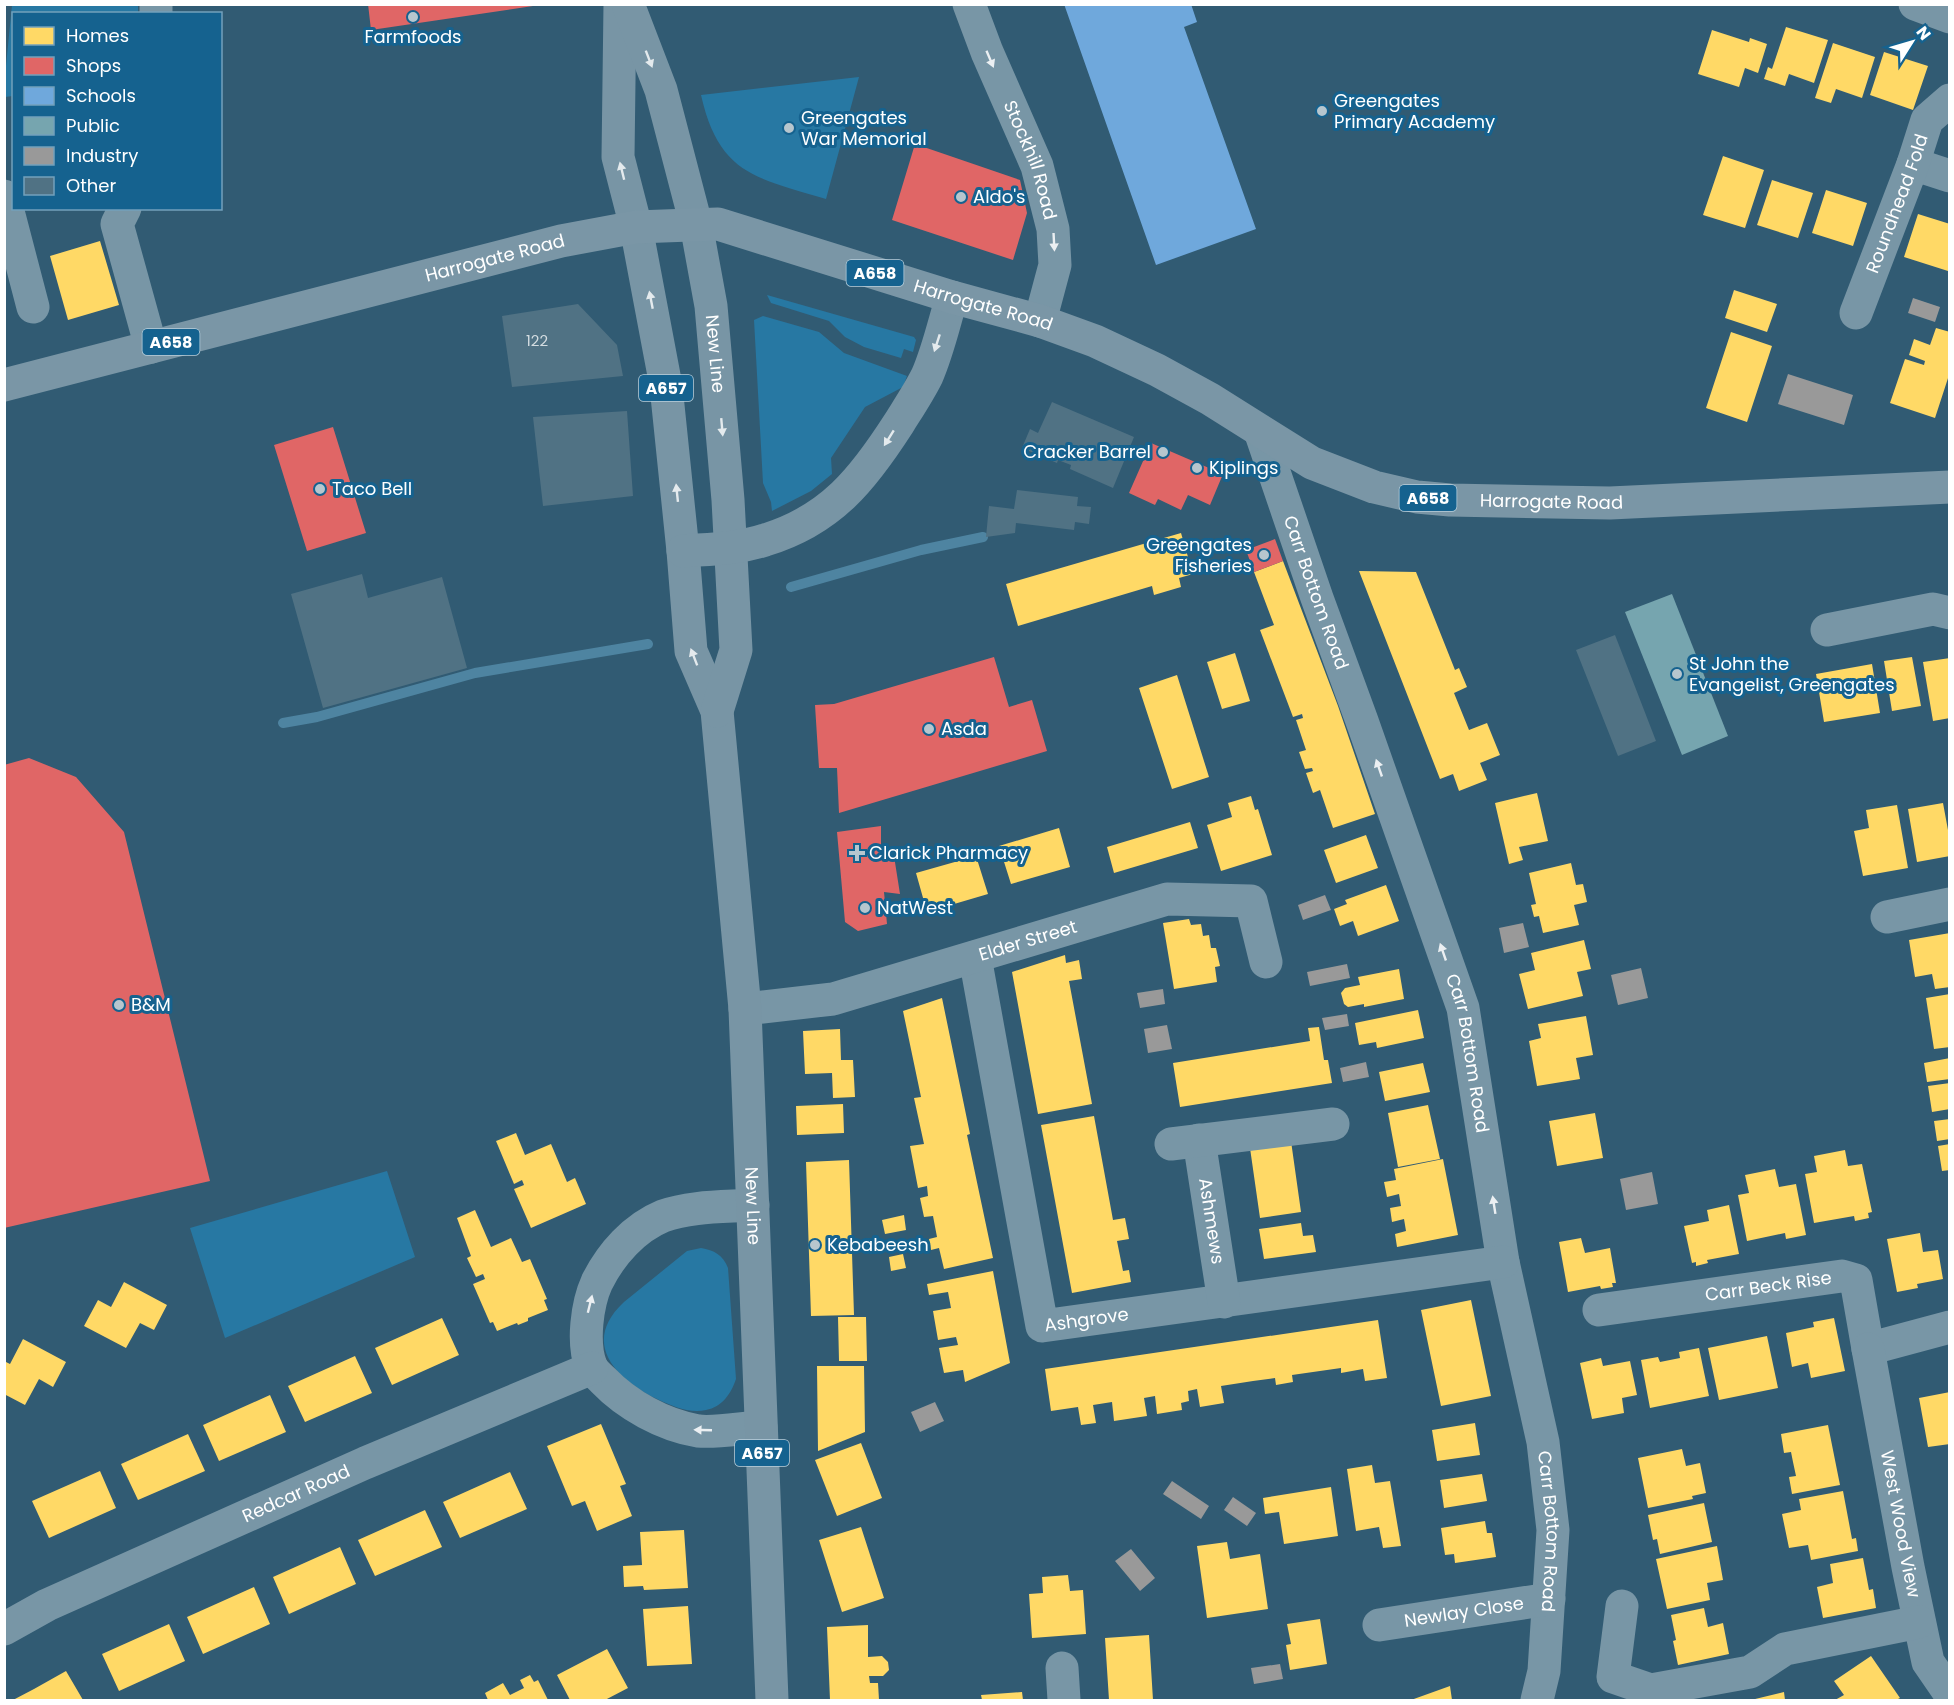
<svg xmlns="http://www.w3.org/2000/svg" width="1954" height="1705" font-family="Poppins,sans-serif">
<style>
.green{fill:#2778a3}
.homes{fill:#ffd966}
.shops{fill:#e06666}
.schools{fill:#6fa8dc}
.public{fill:#76a5af}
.industry{fill:#999}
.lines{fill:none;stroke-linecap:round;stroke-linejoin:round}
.stream{stroke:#4e84a1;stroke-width:10}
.building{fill:#507284}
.minor{stroke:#7896a6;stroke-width:33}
.major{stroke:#7895a5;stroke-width:33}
.highway{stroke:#7a96a6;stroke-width:33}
.oneway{fill:#e4eaed}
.oneway2{fill:#ebeff2}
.poi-dot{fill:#b7c6ce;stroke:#15628f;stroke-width:2}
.labels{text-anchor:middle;stroke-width:6;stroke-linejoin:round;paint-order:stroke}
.number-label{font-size:15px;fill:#d3dce0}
.shield{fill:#15628f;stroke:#b9d0dd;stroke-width:1.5}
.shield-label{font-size:16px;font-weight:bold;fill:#fff}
.poi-label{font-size:18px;fill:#fff;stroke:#15628f;text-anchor:start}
.street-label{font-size:18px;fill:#fff;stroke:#15628f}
</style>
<rect width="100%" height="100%" fill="#315b73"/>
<path class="green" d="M12 5H138V13L14 14 13 96 5 97V76Z
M859 77 826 199C757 178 719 175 701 95Z
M767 295 914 337 916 340 913 352 904 349 901 358 864 347 845 337 829 321 771 303Z
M763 316 819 332 844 353 907 376 903 387 865 407 831 458 832 474 811 491 772 511 771 502 763 483 754 320Z
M387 1171 415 1257 225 1338 190 1228Z
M701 1248C714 1250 723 1255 728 1268L736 1379C731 1394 722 1407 706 1410 690 1414 672 1406 657 1399 616 1379 580 1343 624 1302L687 1251Z"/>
<path class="homes" d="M1786 27 1828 40 1814 83 1789 74 1785 86 1764 79 1768 67 1772 69Z
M1712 30 1749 42 1750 38 1767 44 1758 73 1745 68 1739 87 1698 74Z
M1833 43 1875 57 1862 98 1836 89 1831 103 1815 98Z
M1884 52 1928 66 1913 110 1870 95Z
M1723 156 1764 170 1745 228 1703 215Z
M1772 180 1813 193 1798 238 1757 225Z
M1826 190 1867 203 1853 246 1812 233Z
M1918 214 1950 224 1948 271 1904 257Z
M100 241 119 305 68 320 50 256Z
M1734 290 1777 304 1767 332 1725 318Z
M1936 328 1950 332V372L1935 418 1890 403 1905 359 1924 365 1925 361 1909 355 1914 339 1930 345Z
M1731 332 1772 346 1747 422 1706 408Z
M1181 533 1193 574 1179 578 1181 587 1154 595 1152 586 1018 626 1006 584Z
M1283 561 1338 706 1375 814 1333 828 1320 790 1313 793 1306 773 1313 771 1312 768 1305 769 1299 752 1306 750 1296 720 1303 718 1302 714 1293 717 1260 630 1274 625 1254 572Z
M1359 571 1416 572 1455 670 1459 668 1467 687 1454 693 1469 730 1487 723 1500 755 1480 763 1487 780 1459 791 1453 774 1440 779Z
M1235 653 1250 701 1222 709 1207 662Z
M1912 657 1921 706 1892 711 1884 661Z
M1950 658V718L1933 721 1923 662Z
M1872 664 1880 713 1824 722 1816 674Z
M1177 675 1209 777 1172 789 1139 688Z
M1537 793 1548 841 1519 847 1523 860 1509 864 1495 803Z
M1251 796 1255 810 1258 809 1272 855 1221 871 1207 825 1232 817 1228 803Z
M1943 803 1950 841V856L1917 862 1908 809Z
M1897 805 1908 868 1863 876 1854 831 1869 828 1866 810Z
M1190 822 1198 848 1114 873 1107 847Z
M1059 828 1070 867 1011 884 999 846Z
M1366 835 1378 868 1336 883 1324 850Z
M976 856 988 894 927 912 916 873Z
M1571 863 1576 885 1583 884 1587 902 1574 905 1579 925 1543 933 1539 916 1534 917 1531 905 1536 904 1529 873Z
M1386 885 1399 921 1358 936 1353 921 1340 926 1334 909 1347 904 1345 900Z
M1189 919 1191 925 1201 924 1203 936 1209 935 1211 948H1216L1220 966 1215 967 1217 982 1174 989 1163 923Z
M1950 933V987L1935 989 1932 974 1915 977 1909 940Z
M1584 940 1591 969 1577 972 1583 996 1528 1009 1519 974 1535 970 1531 953Z
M1065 955 1066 963 1079 960 1082 979 1069 981 1092 1104 1038 1114 1012 972Z
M1399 969 1404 999 1364 1007V1004L1348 1007 1344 1004 1341 993 1345 988 1360 985 1358 977Z
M1950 994V1047L1934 1049 1926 998Z
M942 998 970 1134 967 1135 993 1258 944 1269 939 1248 931 1250 929 1239 937 1237 933 1216 924 1217 920 1198 928 1196 927 1186 918 1188 910 1146 924 1144 914 1098 921 1097 903 1011Z
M1418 1010 1424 1038 1377 1048 1376 1042 1359 1045 1355 1023Z
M1586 1016 1593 1055 1576 1058 1580 1079 1537 1086 1529 1041 1541 1038 1538 1024Z
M1319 1027 1324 1060H1328L1332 1083 1180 1107 1173 1063 1310 1041 1308 1028Z
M840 1029 841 1060H853L855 1097 833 1098 832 1073 805 1074 803 1031Z
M1950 1058V1079L1927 1082 1924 1063Z
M1423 1063 1430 1092 1385 1101 1379 1072Z
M1950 1083V1109L1932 1112 1928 1086Z
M843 1104 844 1133 797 1135 796 1106Z
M1428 1105 1440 1159 1398 1167 1388 1113Z
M1595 1113 1603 1158 1557 1166 1549 1121Z
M1094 1116 1113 1220 1125 1218 1129 1239 1117 1241 1123 1271 1129 1270 1131 1282 1072 1293 1041 1125Z
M1950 1119V1139L1937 1141 1934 1121Z
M516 1133 525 1155 551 1144 567 1182 575 1178 586 1204 531 1228 514 1189 524 1185 522 1180 514 1184 496 1141Z
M1291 1141 1301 1212 1260 1218 1250 1148Z
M1950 1144V1170L1942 1171 1938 1146Z
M1845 1150 1848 1166 1862 1164 1872 1212 1868 1213 1869 1218 1855 1221 1854 1216 1814 1223 1805 1174 1817 1172 1814 1156Z
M1443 1159 1458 1235 1397 1247 1395 1234 1406 1231 1404 1219 1392 1222 1390 1208 1401 1206 1399 1194 1387 1197 1384 1182 1396 1180 1394 1169Z
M849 1160 854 1315 811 1316 806 1162Z
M1775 1169 1779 1187 1796 1184 1806 1235 1786 1239 1785 1233 1747 1241 1738 1195 1749 1193 1745 1175Z
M1729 1205 1739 1254 1707 1260 1708 1263 1696 1266V1262L1692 1263 1684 1226 1709 1221 1707 1210Z
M475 1210 491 1247 511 1238 522 1262 530 1259 547 1299 544 1300 548 1310 528 1318V1321L518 1325 517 1323 497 1331 493 1322 490 1323 473 1284 485 1279 483 1274 476 1277 467 1258 471 1256 457 1218Z
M904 1215 906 1230 885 1234 882 1220Z
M1301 1223 1303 1236 1313 1235 1316 1252 1264 1259 1259 1229Z
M1920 1233 1923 1252 1938 1250 1943 1279 1917 1284 1918 1288 1897 1292 1887 1239Z
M1581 1238 1585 1253 1610 1248 1616 1283H1612L1613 1287 1601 1289 1600 1286 1568 1292 1559 1242Z
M903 1254 906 1268 891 1271 889 1257Z
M993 1271 1010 1363 965 1382 963 1370 944 1373 941 1359 939 1348 958 1345 956 1337 938 1340 933 1311 951 1308 948 1292 929 1295 927 1284Z
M124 1282 167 1305 154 1330 140 1323 126 1348 84 1326 98 1300 111 1307Z
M1471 1300 1491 1396 1441 1406 1421 1310Z
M838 1317H866L867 1361H839Z
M442 1318 459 1355 392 1385 375 1348Z
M1834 1318 1845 1371 1811 1378 1808 1363 1792 1367 1786 1333 1814 1327 1813 1322Z
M1378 1320 1387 1378 1365 1381 1363 1369 1341 1373V1368L1292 1375 1293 1382 1276 1385 1275 1378 1253 1381 1221 1386 1224 1403 1200 1407 1197 1389 1188 1391 1189 1401 1181 1403 1182 1410 1157 1414 1155 1396 1144 1398 1147 1416 1114 1421 1112 1402 1093 1405 1096 1423 1081 1425 1078 1407 1051 1411 1045 1369Z
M1767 1336 1778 1388 1719 1400 1708 1348Z
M23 1339 66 1362 53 1387 39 1379 25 1405 4 1394V1361L10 1364Z
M1699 1348 1709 1396 1650 1408 1641 1360 1658 1357 1660 1362 1680 1358 1679 1352Z
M355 1356 372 1393 305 1422 288 1386Z
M1601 1358 1603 1366 1630 1361 1637 1395 1622 1398 1624 1413 1592 1419 1580 1363Z
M817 1366H864L865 1432 818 1451Z
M1950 1392V1444L1928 1447 1919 1398Z
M270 1395 286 1432 219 1461 203 1425Z
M1475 1423 1480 1455 1437 1461 1432 1430Z
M601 1424 626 1484 620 1486 632 1516 597 1531 585 1501 572 1506 547 1446Z
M1828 1425 1840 1485 1792 1494 1789 1477 1796 1476 1793 1462 1791 1452 1784 1453 1781 1434Z
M188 1434 205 1471 138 1500 121 1464Z
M861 1443 882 1498 837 1516 815 1460Z
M1682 1449 1686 1466 1700 1463 1706 1493 1692 1496 1693 1499 1648 1508 1638 1458Z
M1372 1465 1375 1483 1390 1481 1401 1546 1383 1548 1379 1527 1356 1531 1347 1469Z
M100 1471 116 1508 49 1538 32 1501Z
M510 1472 527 1509 460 1538 443 1502Z
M1482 1474 1487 1501 1444 1508 1440 1480Z
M1331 1487 1338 1536 1284 1544 1279 1512 1265 1514 1263 1498Z
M1843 1491 1852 1539 1856 1538 1858 1551 1811 1560 1808 1545 1789 1548 1782 1514 1801 1510 1799 1499Z
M1704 1503 1712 1542 1660 1554 1657 1539 1653 1540 1648 1515Z
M425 1510 442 1547 375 1576 358 1540Z
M1485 1521 1487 1533H1492L1496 1557 1455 1563 1454 1554 1445 1555 1441 1528Z
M861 1527 884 1598 842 1612 819 1540Z
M684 1530 688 1588 644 1590 643 1586 624 1587 623 1566 642 1565 640 1532Z
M1227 1542 1230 1559 1260 1554 1268 1609 1207 1618 1197 1546Z
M1717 1546 1723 1580 1707 1583 1710 1600 1667 1609 1656 1559Z
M340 1547 356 1584 289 1614 273 1577Z
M1863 1558 1869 1590 1873 1589 1876 1608 1823 1618 1817 1587 1833 1583 1830 1564Z
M1068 1575 1070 1591 1083 1590 1086 1634 1032 1638 1029 1594 1043 1593 1042 1577Z
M254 1587 270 1624 203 1654 187 1617Z
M688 1606 692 1664 647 1666 643 1609Z
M1704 1608 1708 1627 1723 1623 1729 1654 1678 1665 1673 1641 1676 1640 1671 1615Z
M1320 1619 1327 1664 1290 1670 1286 1645 1291 1644 1287 1624Z
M169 1624 185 1661 119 1691 102 1654Z
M868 1625V1657L882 1656 888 1662 889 1670 883 1676H869L870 1683H878L879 1700H830L827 1627Z
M1149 1635 1153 1700H1109L1105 1638Z
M607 1649 628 1688 605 1700H570L557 1675Z
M1871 1656 1900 1698 1896 1700H1835L1844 1695 1834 1681Z
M66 1671 83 1700H13L34 1689Z
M530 1675 534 1682 538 1680 548 1700H488L485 1693 503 1683 510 1695 524 1688 520 1680Z
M1450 1686 1452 1700H1411Z
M1022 1692 1023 1700H982L981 1695Z
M1784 1692 1785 1700H1751Z"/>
<path class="shops" d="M368 4H533V6L371 30Z
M915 144 1020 180 1027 213 1013 260 892 220Z
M333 427 366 533 307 551 274 445Z
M1151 443 1223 474 1210 505 1188 495 1181 510 1158 499 1155 505 1129 493Z
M1275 539 1283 561 1254 572 1246 550Z
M994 657 1009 707 1032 700 1047 751 839 813 837 768H819L815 705 834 704Z
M29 758 76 777 124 832 210 1181 4 1228V765Z
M881 826V859L894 856 900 894 884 892 887 924 858 931 845 922 837 832Z"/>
<path class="schools" d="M1064 4H1191L1197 22 1184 27 1256 229 1156 265Z"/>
<path class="public" d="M1672 594 1728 736 1682 755 1625 612Z"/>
<path class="industry" d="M1913 298 1940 307 1935 322 1908 313Z
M1788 374 1853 395 1844 425 1778 404Z
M1325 895 1331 910 1303 920 1298 905Z
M1523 923 1529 947 1504 953 1499 928Z
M1347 964 1350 978 1310 986 1307 972Z
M1641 968 1648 998 1618 1005 1611 975Z
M1163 989 1165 1004 1140 1008 1137 993Z
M1347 1014 1349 1026 1325 1030 1322 1018Z
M1167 1025 1172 1049 1148 1053 1144 1029Z
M1366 1062 1369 1077 1343 1082 1340 1068Z
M1652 1172 1658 1204 1626 1210 1620 1179Z
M935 1402 944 1421 920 1432 911 1412Z
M1172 1481 1209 1506 1201 1519 1163 1494Z
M1233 1497 1256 1513 1247 1526 1224 1510Z
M1131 1549 1155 1578 1140 1591 1115 1561Z
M1280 1664 1283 1679 1254 1684 1251 1668Z"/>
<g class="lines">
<path class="stream" d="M791 587 921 550 983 537
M283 723 317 717 475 673 648 644"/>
</g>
<path class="building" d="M578 304 617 345 623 376 512 387 502 316Z
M1052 402 1134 437 1113 488 1070 469 1071 465 1058 460 1057 463 1022 448 1030 429 1038 433Z
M627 411 633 496 543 506 533 417Z
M1017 490 1078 497 1077 506 1091 507 1089 524 1075 522 1074 530 1016 523 1015 533 986 537 989 506 1014 509Z
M362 574 368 598 442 577 467 668 323 708 291 594Z
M1615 635 1656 741 1618 756 1576 650Z"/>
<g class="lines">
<g class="minor">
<path d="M156 4V14"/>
<path id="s1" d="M969 4 987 52 1037 166 1053 229 1055 265 1040 321"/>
<path d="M1915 4 1950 17"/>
<path d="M1913 164 1950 176"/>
<path d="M4 196 33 307"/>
<path d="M125 208 117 224 151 347"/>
<path id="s2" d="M1856 313 1913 164 1927 120 1950 100"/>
<path id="s3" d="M1260 431 1317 598 1362 721 1463 1008 1503 1262 1543 1442 1553 1530 1544 1671 1537 1700"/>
<path d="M1827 630 1933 609 1950 613"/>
<path d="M1887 917 1950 904"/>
<path id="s4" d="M975 957 1042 1326 1503 1262"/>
<path id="s5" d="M745 1009 833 999 1167 899 1251 901 1266 962"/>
<path id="s6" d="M1199 1140 1224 1302"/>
<path d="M1171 1144 1333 1124"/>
<path d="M753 1205C725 1207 690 1206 663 1216 634 1228 611 1254 597 1282 587 1304 582 1343 591 1366 593 1371 599 1376 603 1380 627 1405 663 1425 698 1431 716 1433 742 1428 761 1427"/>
<path id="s7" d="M1599 1310 1842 1276 1856 1280 1868 1349 1950 1327"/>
<path id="s8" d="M1868 1349 1908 1567 1928 1662 1950 1694"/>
<path d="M1622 1606 1613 1677 1651 1690 1750 1672 1785 1649 1919 1622"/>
<path id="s9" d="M1379 1625 1549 1599"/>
<path id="s10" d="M4 1629 47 1605 365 1463 592 1368"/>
<path d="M1062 1668 1064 1700"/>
</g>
<g class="major">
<path id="s11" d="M620 4 618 157 636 227 666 386 683 551 691 651 717 711 745 1009 772 1700"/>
<path id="s12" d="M628 4 661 90 696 224 711 306 728 500 736 650 717 711"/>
<path d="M683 551C711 549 738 549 765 540 831 520 863 479 899 423 909 407 919 392 927 376 938 351 944 323 952 297"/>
</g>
<path class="highway" id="s13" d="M4 385 561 241 636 227 718 224 952 297 1040 321 1095 341 1157 370 1210 399 1312 463 1374 487 1417 497 1450 500 1610 503 1950 487"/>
</g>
<defs><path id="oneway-solid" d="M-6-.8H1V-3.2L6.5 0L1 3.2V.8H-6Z" transform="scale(1.5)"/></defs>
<g class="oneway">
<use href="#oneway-solid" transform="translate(649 59) rotate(69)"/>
<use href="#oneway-solid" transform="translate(622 171) rotate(-104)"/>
<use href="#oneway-solid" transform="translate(651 300) rotate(-101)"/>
<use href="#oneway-solid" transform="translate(937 343) rotate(108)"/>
<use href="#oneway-solid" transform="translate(722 427) rotate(85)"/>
<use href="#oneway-solid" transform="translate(889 438) rotate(122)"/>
<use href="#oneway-solid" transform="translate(677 493) rotate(-96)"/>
<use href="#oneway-solid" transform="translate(694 657) rotate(-111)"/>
</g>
<g class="oneway2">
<use href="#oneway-solid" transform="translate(990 59) rotate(67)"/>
<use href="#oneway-solid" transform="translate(1054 242) rotate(87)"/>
<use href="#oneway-solid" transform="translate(1379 768) rotate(-109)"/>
<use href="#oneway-solid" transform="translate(1443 952) rotate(-109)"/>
<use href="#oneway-solid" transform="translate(1494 1205) rotate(-99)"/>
<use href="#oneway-solid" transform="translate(590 1304) rotate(-76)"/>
<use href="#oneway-solid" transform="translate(703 1430) rotate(-178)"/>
</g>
<g class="poi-dot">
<circle cx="413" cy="17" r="6"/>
<circle cx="1322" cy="111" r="6"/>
<circle cx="789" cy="128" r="6"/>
<circle cx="961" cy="197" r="6"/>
<circle cx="1163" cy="452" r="6"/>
<circle cx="1197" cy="468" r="6"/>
<circle cx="320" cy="489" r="6"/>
<circle cx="1264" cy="555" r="6"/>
<circle cx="1677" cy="674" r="6"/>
<circle cx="929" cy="729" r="6"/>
<path d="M854 844h6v6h6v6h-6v6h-6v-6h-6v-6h6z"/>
<circle cx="865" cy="908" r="6"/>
<circle cx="119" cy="1005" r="6"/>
<circle cx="815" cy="1245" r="6"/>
</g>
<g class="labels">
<g class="number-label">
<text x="537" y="346">122</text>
</g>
<g class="shield">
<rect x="846.5" y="260" width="57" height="26" rx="4.5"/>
<rect x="142.5" y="329" width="57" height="26" rx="4.5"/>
<rect x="639" y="375" width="54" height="26" rx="4.5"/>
<rect x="1399.5" y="485" width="57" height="26" rx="4.5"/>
<rect x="735" y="1440" width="54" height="26" rx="4.5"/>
</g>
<g class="shield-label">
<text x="875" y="279">A658</text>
<text x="171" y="348">A658</text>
<text x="666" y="394">A657</text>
<text x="1428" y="504">A658</text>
<text x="762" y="1459">A657</text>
</g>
<g class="poi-label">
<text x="413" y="43" text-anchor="middle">Farmfoods</text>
<text x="1334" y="107">Greengates<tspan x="1334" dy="21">Primary Academy</tspan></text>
<text x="801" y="124">Greengates<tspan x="801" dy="21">War Memorial</tspan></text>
<text x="973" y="203">Aldo's</text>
<text x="1151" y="458" text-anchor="end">Cracker Barrel</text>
<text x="1209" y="474">Kiplings</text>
<text x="332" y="495">Taco Bell</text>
<text x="1252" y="551" text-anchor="end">Greengates<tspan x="1252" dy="21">Fisheries</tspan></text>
<text x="1689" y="670">St John the<tspan x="1689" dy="21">Evangelist, Greengates</tspan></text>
<text x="941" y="735">Asda</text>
<text x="869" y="859">Clarick Pharmacy</text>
<text x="877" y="914">NatWest</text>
<text x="131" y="1011">B&amp;M</text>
<text x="827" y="1251">Kebabeesh</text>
</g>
<g class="street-label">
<text dy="6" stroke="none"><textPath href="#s1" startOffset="168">Stockhill Road</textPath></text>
<text dy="6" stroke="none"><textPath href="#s2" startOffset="117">Roundhead Fold</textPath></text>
<text dy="6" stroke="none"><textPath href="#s13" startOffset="507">Harrogate Road</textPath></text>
<text dy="6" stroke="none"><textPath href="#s13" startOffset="1011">Harrogate Road</textPath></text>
<text dy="6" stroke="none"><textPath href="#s12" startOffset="362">New Line</textPath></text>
<text dy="6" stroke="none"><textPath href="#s13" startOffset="1623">Harrogate Road</textPath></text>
<text dy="6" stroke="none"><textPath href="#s3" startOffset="171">Carr Bottom Road</textPath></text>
<text dy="6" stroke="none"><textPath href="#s5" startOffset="292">Elder Street</textPath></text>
<text dy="6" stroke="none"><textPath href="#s3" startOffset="657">Carr Bottom Road</textPath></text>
<text dy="6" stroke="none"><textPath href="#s11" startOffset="1215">New Line</textPath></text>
<text dy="6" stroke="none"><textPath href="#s6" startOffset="82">Ashmews</textPath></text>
<text dy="6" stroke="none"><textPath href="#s7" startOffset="171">Carr Beck Rise</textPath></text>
<text dy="6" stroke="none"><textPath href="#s4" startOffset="420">Ashgrove</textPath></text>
<text dy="6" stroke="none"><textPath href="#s10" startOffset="322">Redcar Road</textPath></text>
<text dy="6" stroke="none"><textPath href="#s8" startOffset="178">West Wood View</textPath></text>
<text dy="6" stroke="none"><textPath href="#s3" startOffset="1143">Carr Bottom Road</textPath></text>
<text dy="6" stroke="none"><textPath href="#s9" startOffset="86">Newlay Close</textPath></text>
</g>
</g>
<rect width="1954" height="1705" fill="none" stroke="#ffffff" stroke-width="12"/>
<rect x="12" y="12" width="210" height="198" fill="#15628f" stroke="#73a1bc" stroke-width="1.5"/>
<rect x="24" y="27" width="30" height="18" fill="#ffd966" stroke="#73a1bc" stroke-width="1.5"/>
<text x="66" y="42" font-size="18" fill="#ffffff">Homes</text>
<rect x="24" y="57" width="30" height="18" fill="#e06666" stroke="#73a1bc" stroke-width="1.5"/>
<text x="66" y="72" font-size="18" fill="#ffffff">Shops</text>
<rect x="24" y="87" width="30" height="18" fill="#6fa8dc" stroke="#73a1bc" stroke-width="1.5"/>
<text x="66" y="102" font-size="18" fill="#ffffff">Schools</text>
<rect x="24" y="117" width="30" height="18" fill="#76a5af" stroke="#73a1bc" stroke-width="1.5"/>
<text x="66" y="132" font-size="18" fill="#ffffff">Public</text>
<rect x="24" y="147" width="30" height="18" fill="#999999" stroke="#73a1bc" stroke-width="1.5"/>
<text x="66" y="162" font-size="18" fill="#ffffff">Industry</text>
<rect x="24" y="177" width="30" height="18" fill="#507284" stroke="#73a1bc" stroke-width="1.5"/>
<text x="66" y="192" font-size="18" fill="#ffffff">Other</text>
<g transform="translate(1912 42) rotate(53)" stroke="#15628f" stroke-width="4.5" paint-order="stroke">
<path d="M0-4.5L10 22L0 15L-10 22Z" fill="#ffffff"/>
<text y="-9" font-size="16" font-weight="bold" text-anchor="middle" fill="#ffffff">N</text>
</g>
</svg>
